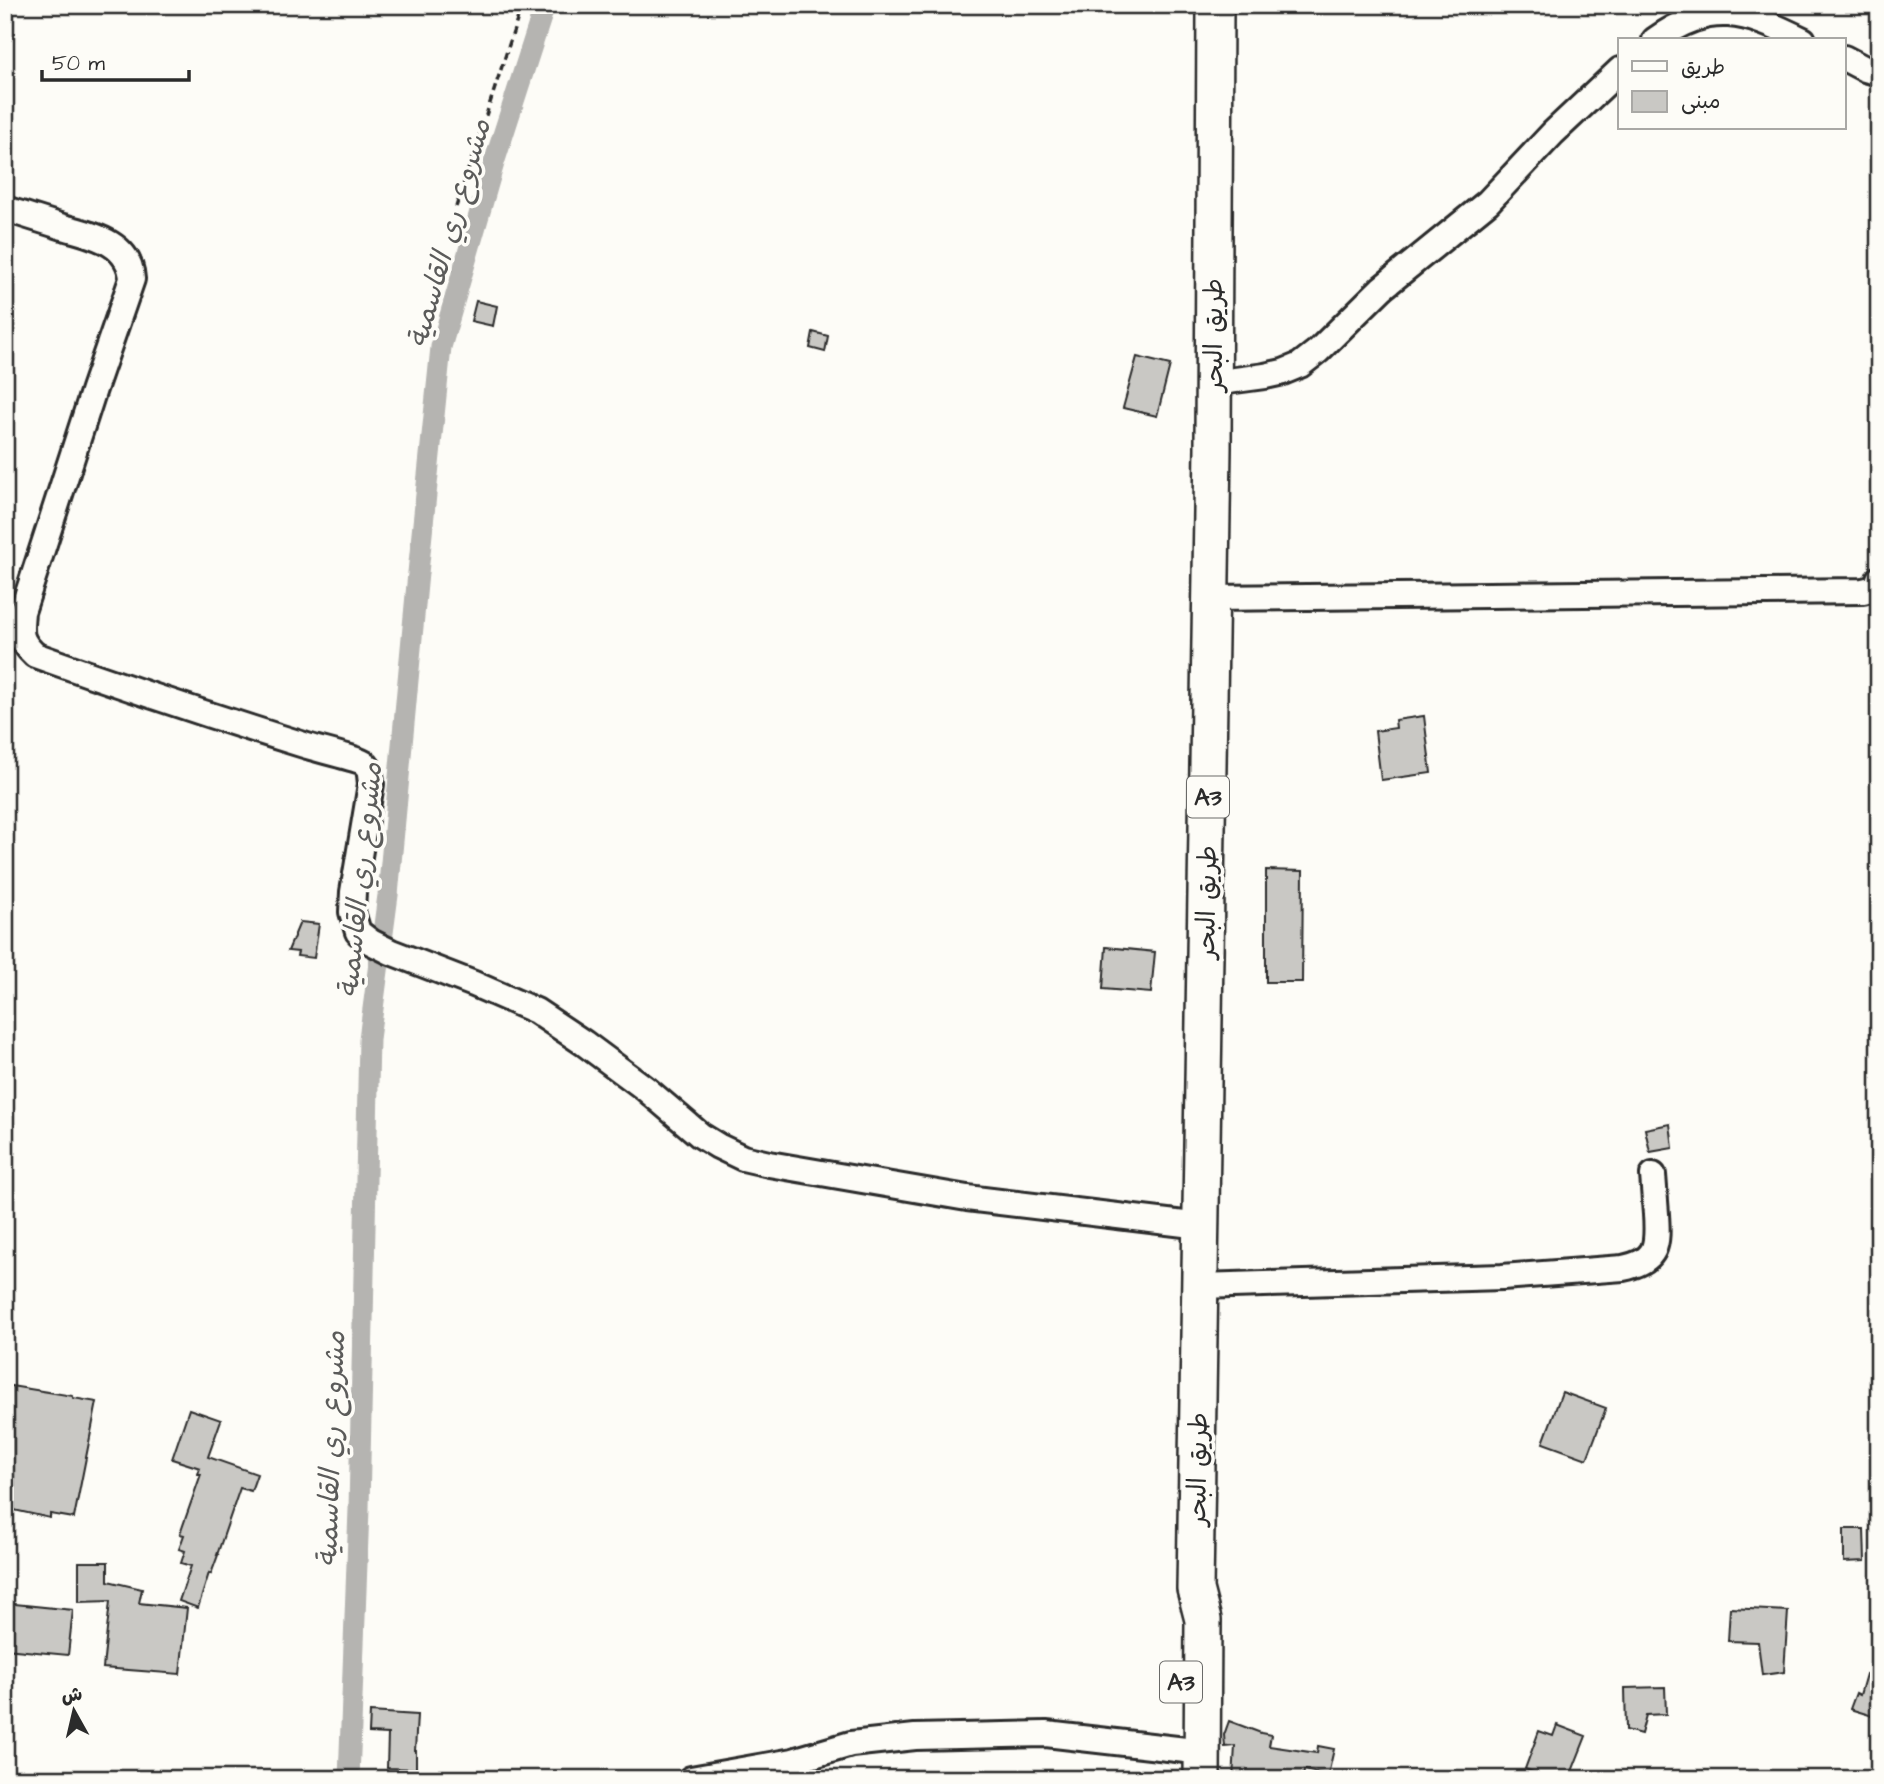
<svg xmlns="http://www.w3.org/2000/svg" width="1884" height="1784" font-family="'Architects Daughter','Playpen Sans Arabic',sans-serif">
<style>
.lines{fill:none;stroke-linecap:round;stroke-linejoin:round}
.canal{stroke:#b5b4b1;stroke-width:21}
.building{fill:#c9c8c4;stroke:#2b2b2b;stroke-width:2}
.minor-casing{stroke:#2b2b2b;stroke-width:30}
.highway-casing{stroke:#2b2b2b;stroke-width:40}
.path{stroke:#2b2b2b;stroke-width:3.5;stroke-dasharray:7 5;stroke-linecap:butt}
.minor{stroke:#fdfcf7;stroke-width:24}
.highway{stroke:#fdfcf7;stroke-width:35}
.labels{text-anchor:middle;stroke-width:7;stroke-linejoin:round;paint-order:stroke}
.shield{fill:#fdfcf7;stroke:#6a6a68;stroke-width:2}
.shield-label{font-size:24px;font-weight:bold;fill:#2b2b2b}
.street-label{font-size:26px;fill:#2b2b2b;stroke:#fdfcf7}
.water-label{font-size:28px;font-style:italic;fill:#5b5b5a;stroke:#fdfcf7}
</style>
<rect width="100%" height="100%" fill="#fdfcf7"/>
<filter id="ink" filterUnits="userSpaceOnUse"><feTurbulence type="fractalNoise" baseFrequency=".0143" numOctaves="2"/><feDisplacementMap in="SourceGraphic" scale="14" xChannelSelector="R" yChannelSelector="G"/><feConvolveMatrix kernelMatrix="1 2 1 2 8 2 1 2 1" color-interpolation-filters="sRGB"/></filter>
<g filter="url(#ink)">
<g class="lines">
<path class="canal" d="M349 1779 359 1509 369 1039 388 895 418 573 441 347 494 163 545 5"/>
</g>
<path class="building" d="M476 301 497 306 493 326 471 321Z
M813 332 828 336 825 352 810 348Z
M1137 357 1170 365 1157 416 1123 408Z
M1424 716 1431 773 1381 780 1375 731 1396 728 1395 720Z
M1266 870 1303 871 1302 982H1266Z
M300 922 319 924 314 958 297 956 298 952 288 951Z
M1106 947 1155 952 1151 993 1103 989Z
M1670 1124 1673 1148 1650 1152 1645 1129Z
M5 1385 73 1396V1398L97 1402 74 1518 50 1514V1518L5 1508Z
M1562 1392 1606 1408 1587 1459 1543 1443Z
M189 1409 221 1420 208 1457 257 1474 251 1491 240 1488 217 1555H218L211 1574 209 1573 198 1608 179 1601 191 1566 181 1563 185 1551 179 1549 184 1535 180 1534 201 1474H198L200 1468 172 1459Z
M1844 1529H1864L1865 1561 1844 1562Z
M79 1562H108V1581L142 1589 139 1603 187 1608 180 1674 103 1668 110 1601 79 1602Z
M5 1603 73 1610 68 1655 5 1649Z
M1730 1608 1788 1611 1784 1672 1762 1675 1758 1642 1728 1641Z
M1866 1674 1879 1678V1718L1850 1709 1856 1693 1860 1695Z
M1665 1687 1666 1714 1646 1715 1641 1734 1626 1730 1625 1688Z
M370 1712 417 1715 415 1751H416V1769L387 1768 388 1734 369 1733Z
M1229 1721 1261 1733 1271 1735 1269 1746 1317 1753 1318 1746 1334 1749 1328 1775 1304 1770 1303 1779H1233L1235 1746 1225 1747 1224 1735Z
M1557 1725 1586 1736 1569 1779H1551L1525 1769 1539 1731 1553 1736Z"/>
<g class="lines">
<g class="minor-casing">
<path id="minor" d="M1655 40C1711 0 1745 11 1803 40
M1844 58 1865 69 1879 73
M5 209C25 215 44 221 63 227 92 235 130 242 132 279L94 389 22 612C20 634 19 640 35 655 124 687 214 717 304 745 315 749 360 759 365 764 371 769 370 778 371 784L353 892 352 912 358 932 371 942 391 952 474 984 536 1011 584 1043 646 1089 700 1135 718 1146 743 1158 769 1164 967 1198 1201 1226
M1213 383 1265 376 1283 372 1300 365 1318 351 1382 288 1488 202 1553 133 1620 70
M1211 598 1863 591 1876 588 1879 579
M1200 1286 1502 1277 1623 1268C1658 1261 1658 1245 1656 1214 1655 1201 1654 1188 1653 1175
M691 1779 793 1761 851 1744 915 1737 1046 1734 1203 1752"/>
</g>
<g class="highway-casing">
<path id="highway" d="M1202 1779 1203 1620 1195 1589 1213 448 1215 5"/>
</g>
<path class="path" d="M456 207 522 5"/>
<use href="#minor" class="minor"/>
<use href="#highway" class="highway"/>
</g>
</g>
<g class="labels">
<g class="shield">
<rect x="1187" y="776.5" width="42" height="41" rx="5"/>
<rect x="1160" y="1661.5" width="42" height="41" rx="5"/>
</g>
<g class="shield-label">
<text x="1208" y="805">A3</text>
<text x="1181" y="1690">A3</text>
</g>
<g class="street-label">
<text transform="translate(1213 335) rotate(-90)" y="9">طريق البحر</text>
<text transform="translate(1206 902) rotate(-89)" y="9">طريق البحر</text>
<text transform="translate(1197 1469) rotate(-89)" y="9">طريق البحر</text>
</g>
<g class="water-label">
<text transform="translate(448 233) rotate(-74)" y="10">مشروع ري القاسمية</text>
<text transform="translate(359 880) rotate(-84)" y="10">مشروع ري القاسمية</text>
<text transform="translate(330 1449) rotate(-88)" y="10">مشروع ري القاسمية</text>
</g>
</g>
<rect width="1884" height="1784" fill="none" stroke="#fdfcf7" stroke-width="28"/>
<rect x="14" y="14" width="1856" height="1756" fill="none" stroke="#2b2b2b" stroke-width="2.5" filter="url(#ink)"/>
<rect x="1618" y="38" width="228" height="91" fill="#fdfcf7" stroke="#a9a8a5" stroke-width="2"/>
<rect x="1632" y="61" width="35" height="10" fill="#fdfcf7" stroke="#a9a8a5" stroke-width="2"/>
<text x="1681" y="74" font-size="21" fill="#2b2b2b">طريق</text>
<rect x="1632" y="91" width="35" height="21" fill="#c9c8c4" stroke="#a9a8a5" stroke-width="2"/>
<text x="1681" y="108" font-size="21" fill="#2b2b2b">مبنى</text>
<g transform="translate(74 1711) rotate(352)" stroke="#fdfcf7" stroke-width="5" paint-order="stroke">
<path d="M0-5L12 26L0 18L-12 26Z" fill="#2b2b2b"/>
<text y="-10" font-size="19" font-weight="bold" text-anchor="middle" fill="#2b2b2b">ش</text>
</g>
<path d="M42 70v10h147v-10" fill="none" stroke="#2b2b2b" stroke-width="3.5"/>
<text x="52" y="70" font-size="21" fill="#2b2b2b" stroke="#fdfcf7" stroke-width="5" paint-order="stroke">50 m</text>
</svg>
